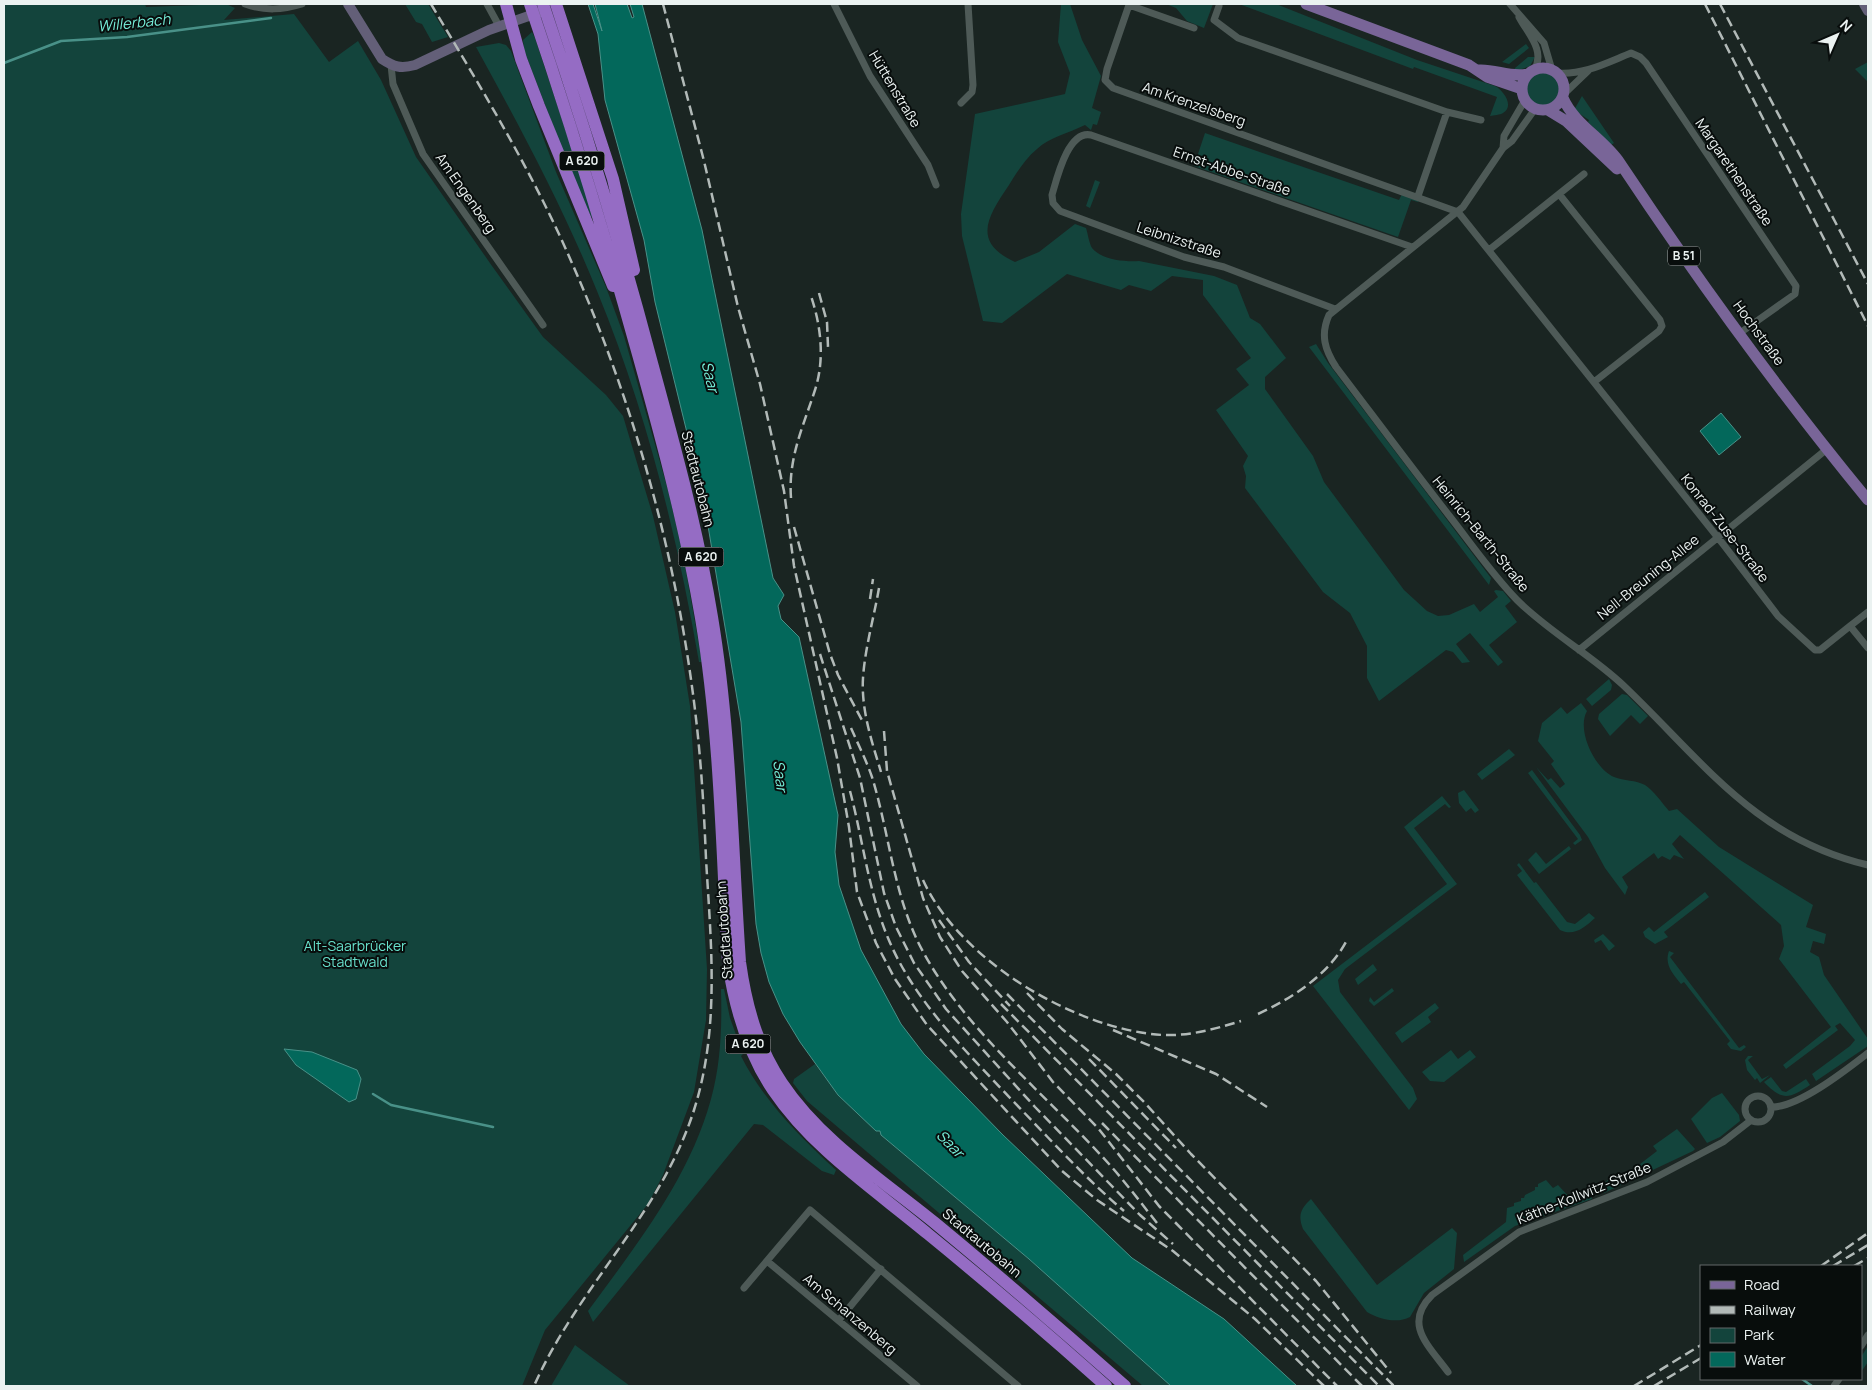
<svg xmlns="http://www.w3.org/2000/svg" width="1872" height="1390" font-family="Manrope,sans-serif">
<style>
.green{fill:#13443c}
.water{fill:#03685b;stroke:#499188}
.lines{fill:none;stroke-linecap:round;stroke-linejoin:round}
.stream{stroke:#499188;stroke-width:2.5}
.street{stroke:#4e5a57;stroke-width:7}
.secondary{stroke:#635f78;stroke-width:10}
.primary{stroke:#796598;stroke-width:11}
.highway{stroke:#956cc4;stroke-width:12}
.rail{stroke:#b2bab8;stroke-width:2.5;stroke-dasharray:10 5;stroke-linecap:butt}
.labels{text-anchor:middle;stroke-width:4;stroke-linejoin:round;paint-order:stroke}
.shield{fill:#080d0c;stroke:#a7adac;stroke-width:1}
.shield-label{font-size:12px;font-weight:bold;fill:#ebf2f1}
.street-label{font-size:14px;fill:#ebf2f1;stroke:#080d0c}
.park-label{font-size:14px;fill:#68e1cc;stroke:#080d0c}
.water-label{font-size:15px;font-style:italic;fill:#76eed9;stroke:#080d0c}
</style>
<rect width="100%" height="100%" fill="#1a2522"/>
<path class="green" d="M4 4H145L146 7 226 4 235 8 224 20 294 14 329 62 358 41 381 80 416 157 492 266 543 337 606 395 623 416 653 516 675 612 690 706 707 969 706 1020 694 1092 663 1175 648 1204 545 1330 522 1386H4Z
M405 4H428L448 37 432 42 422 24 416 22Z
M1061 4H1070L1082 40 1101 76 1092 108 1101 112 1097 125 1093 124 1091 130 1085 125C1069 133 1050 137 1037 149 1025 159 1017 172 1009 185 988 216 971 242 1015 262L1039 252 1075 224 1086 228C1088 234 1089 243 1092 248 1102 260 1125 262 1139 261L1214 276 1237 285 1250 318 1260 324 1286 358 1265 377V389L1313 456 1324 482 1404 590 1427 611 1438 616 1449 615 1474 604 1480 612 1498 597 1494 591 1496 590 1503 591 1511 601 1505 606 1517 622 1489 645 1503 662 1498 666 1470 633 1456 644 1470 662 1462 663 1453 652 1446 650 1379 701 1367 678V646L1350 613 1323 592 1245 488 1246 476 1243 466 1248 456 1216 410 1249 385 1236 369 1251 358 1203 295V280L1172 276 1151 291 1129 285 1121 290 1067 274 1002 323 983 321 962 236 961 214 975 114 1065 94 1070 73 1058 42Z
M1166 4H1213L1204 28 1187 21 1176 8Z
M1239 4H1276L1417 60 1495 86C1503 90 1515 106 1503 113 1500 115 1494 115 1490 116L1497 97 1414 67 1413 69Z
M532 32 535 38 594 216 591 217 570 170 524 50 523 40Z
M499 43 506 45 511 51 556 172 606 287 624 336 668 490 683 554 702 662H699C677 535 646 410 597 291 563 207 520 127 476 47Z
M1526 44 1529 48 1509 64 1502 62Z
M1528 57H1535L1530 66 1514 72 1515 68Z
M1868 62V82L1855 69Z
M1526 89a17 17 0 1 1 34 0a17 17 0 1 1-34 0Z
M1582 96 1614 143 1611 145 1588 122 1589 120 1574 110Z
M1205 133 1399 200 1402 194 1419 200 1418 202 1411 200 1398 237 1194 166Z
M1095 180 1100 182 1090 208 1086 206Z
M1316 344 1328 363 1491 578 1489 585 1309 347Z
M1671 558 1674 560 1645 584 1644 579Z
M1609 679 1612 685 1611 690 1592 706 1586 699Z
M1622 694 1627 695 1648 716 1640 724 1631 715 1610 736 1598 719 1599 714Z
M1581 703 1587 711C1576 730 1595 769 1614 777 1624 781 1636 780 1645 785 1654 791 1662 803 1669 811L1677 809 1719 847 1813 905 1806 927 1826 934 1824 944 1813 941 1810 952 1819 957 1824 975 1868 1039V1046L1816 1081 1812 1074 1850 1046 1855 1040 1840 1023 1835 1026 1838 1030 1786 1069 1783 1065 1831 1027 1779 959 1784 946 1781 925 1680 835 1672 844 1684 859 1674 855 1670 860 1662 856 1658 859 1654 853 1622 877 1628 887 1625 895 1605 868 1588 837 1536 767 1548 780 1551 778 1560 788 1565 784 1551 764 1554 761 1538 741 1542 723 1561 707 1567 714Z
M1509 749 1515 755 1482 780 1477 774Z
M1532 770 1580 835 1582 840 1575 845 1573 843 1578 839 1528 773Z
M1464 790 1479 810 1475 813 1471 808 1466 812 1459 803 1458 793Z
M1442 796 1451 807 1449 808 1445 804 1414 828 1457 884 1345 969 1338 980 1340 992 1413 1088 1417 1099 1409 1110 1313 986 1447 884 1404 827Z
M1569 846 1571 849 1539 874 1528 860 1536 852 1546 864Z
M1519 863 1534 883 1536 882 1567 922 1575 924 1589 913 1595 918C1585 927 1574 937 1560 930L1517 875 1522 871 1517 865Z
M1705 892 1709 897 1664 932 1668 937 1655 944 1645 937 1643 932 1649 927 1654 932Z
M1603 934 1615 946 1609 951 1601 940 1595 943 1594 940Z
M1669 951 1674 953 1670 957 1739 1048 1744 1045 1746 1047 1741 1051 1731 1049 1727 1044 1730 1041 1684 982 1681 984C1673 974 1664 965 1669 951Z
M1373 964 1377 970 1358 985 1355 979Z
M1392 988 1394 991 1374 1006 1369 1001 1370 997 1374 1002Z
M721 989H724L730 1018 743 1054 741 1056C763 1100 800 1137 836 1170L834 1175 822 1171 763 1125 754 1124 593 1322 588 1311C637 1244 689 1179 711 1099 721 1063 722 1026 721 989Z
M1435 1003 1439 1008 1428 1017 1431 1022 1402 1043 1395 1033Z
M1451 1050 1458 1059 1470 1050 1476 1057 1444 1082 1430 1081 1422 1072Z
M1748 1056H1753L1748 1060 1762 1079 1770 1075 1760 1083 1757 1078 1755 1080 1747 1070 1745 1060Z
M815 1064 838 1095 876 1130 880 1131 881 1135 1029 1259 1171 1386H1143L807 1101 793 1083 794 1079Z
M1771 1077 1782 1091 1786 1092 1806 1079 1810 1085C1789 1099 1782 1101 1764 1082Z
M1722 1093 1739 1115 1740 1121 1720 1137 1707 1143 1691 1119 1712 1098Z
M1677 1129 1695 1149 1693 1151 1604 1193 1599 1187 1613 1176 1618 1181 1657 1151 1653 1146Z
M1546 1180 1553 1188 1558 1185 1571 1199 1589 1193 1592 1199 1515 1226 1464 1262 1463 1255 1506 1222 1507 1208 1514 1206V1203L1521 1201V1198H1524L1525 1195 1535 1190V1187H1538V1184Z
M1311 1199 1377 1285 1452 1228 1457 1233 1454 1269 1424 1293 1410 1317C1397 1324 1379 1319 1367 1312L1303 1229C1298 1216 1300 1209 1311 1199Z
M575 1345 630 1386H551Z
M1868 1346V1362L1861 1372V1357Z"/>
<path class="water" d="M588 4H593L602 31 595 4H627L632 18 634 17 630 4H642L702 230 773 578 784 595 778 606 781 619 799 637 838 815 835 852 839 885 861 950 901 1024 924 1054 1003 1135 1132 1258 1224 1319 1297 1386H1171L1029 1259 881 1135 880 1131H876L838 1095 800 1042 783 1014 769 982 761 953 756 924 741 722 704 502 655 302 644 240 605 100 598 34Z
M1721 413 1741 437 1719 455 1700 431Z
M284 1049 312 1052 357 1070 361 1079 356 1099 349 1102 296 1065Z"/>
<g class="lines">
<path class="stream" d="M4 63 61 41 127 37 271 18
M373 1094 391 1105 493 1127
M1802 1379 1812 1386"/>
<path class="street" d="M245 4C265 11 282 10 302 4
M487 4 499 26
M834 4 870 76 928 165 936 185
M1510 4 1544 43 1552 70
M1219 6 1214 20 1238 38 1447 112 1481 120
M1519 17C1528 34 1546 51 1534 70
M1194 28 1129 5 1107 69 1105 80 1113 88 1458 212 1723 544 1778 616 1815 650H1820L1850 626 1868 648
M391 65 393 84 423 154 543 325
M1557 73C1584 75 1606 63 1631 53L1640 57 1646 63 1796 286 1795 294 1740 333
M1565 93 1588 71
M961 103 972 92 973 85 968 4
M1535 109 1512 141 1503 148 1463 207 1329 315C1320 335 1325 350 1336 367 1374 417 1412 468 1451 518 1472 545 1492 574 1517 600 1549 632 1590 654 1623 685 1703 761 1754 838 1868 865
M1503 148 1504 136 1525 100
M1559 194 1660 320 1662 326 1659 331 1594 382
M1418 196 1447 112
M1489 250 1584 174
M1335 309 1224 267 1184 257 1060 211 1053 203 1052 195C1057 178 1068 130 1091 135L1412 247
M1850 626 1868 612
M1579 650 1827 449
M1745 1109a13 13 0 1 1 26 0a13 13 0 1 1-26 0Z
M1771 1107C1798 1108 1846 1070 1868 1053
M767 1261 917 1386
M744 1288 810 1210 1018 1386
M839 1320 881 1269
M1861 1346 1868 1335
M1448 1372C1428 1345 1403 1324 1432 1295L1519 1232 1647 1182 1723 1142 1750 1121
M1834 1386 1839 1379"/>
<path class="secondary" d="M348 4 382 59C394 67 401 69 415 65L489 30 540 12
M1864 4 1868 11"/>
<path class="primary" d="M1306 4 1469 65 1487 77 1522 89
M1522 89a21 21 0 1 1 42 0a21 21 0 1 1-42 0Z
M1479 70C1496 69 1510 78 1528 74
M1563 98C1574 124 1605 140 1620 163 1697 279 1780 393 1868 500
M1548 110 1566 121 1617 169"/>
<path class="highway" d="M506 4 521 59 539 106 613 286
M530 4C570 121 606 239 639 358 663 444 686 530 701 618 720 732 722 848 728 963 735 1008 747 1052 773 1090 813 1149 874 1189 928 1234 988 1283 1048 1334 1106 1386
M543 4C583 122 620 242 652 363 675 447 698 531 712 617 731 731 732 847 740 962 746 1005 757 1046 782 1083 820 1140 882 1180 935 1223 999 1276 1063 1331 1125 1386
M556 4 613 179 634 270"/>
<path class="rail" d="M431 4C475 78 521 153 558 232 628 383 675 544 695 710 701 759 704 809 706 859 711 944 720 1028 694 1110 661 1214 577 1288 534 1386
M663 4 704 161 738 307 760 384 784 491 794 566 837 758 849 827 857 892 876 943 895 979 927 1025 1062 1171 1097 1200 1173 1251 1255 1319 1324 1386
M1705 4 1868 326
M1720 4 1868 284
M819 293 827 322 828 347
M791 498C788 458 803 427 815 390 825 359 821 326 811 296
M794 527 830 654 838 675 864 724
M879 588C874 617 865 648 863 678 861 710 872 742 881 772
M870 599 873 579
M820 654 860 778 884 893 896 927 914 963 946 1009 1035 1107 1140 1215 1173 1244
M851 728C858 744 866 760 872 777 889 832 893 891 919 944 962 1029 1046 1094 1109 1164 1126 1183 1141 1203 1157 1223
M884 731 887 771 923 898 940 937 962 971 1007 1022 1053 1082 1098 1128 1159 1206 1337 1386
M850 791C863 840 868 890 888 938 914 1001 965 1050 1011 1099 1048 1137 1084 1177 1124 1211
M923 880C959 960 1076 1030 1163 1035 1190 1036 1215 1029 1241 1021
M939 920 969 962 1010 1006
M1027 993 1062 1029 1116 1074 1145 1103 1191 1154 1316 1281 1391 1373
M1007 994 1394 1386
M1001 1004 1379 1386
M1258 1014C1293 998 1331 973 1348 938
M1113 1030 1216 1074 1267 1107
M1089 1059 1176 1148
M1102 1123 1362 1386
M1821 1266 1868 1233
M1833 1266 1868 1245
M1854 1266 1868 1258
M1634 1386 1701 1345
M1654 1386 1701 1358"/>
</g>
<g class="labels">
<g class="shield">
<rect x="559.5" y="151.5" width="45" height="19" rx="4"/>
<rect x="1668" y="246.5" width="32" height="19" rx="4"/>
<rect x="678.5" y="547.5" width="45" height="19" rx="4"/>
<rect x="725.5" y="1034.5" width="45" height="19" rx="4"/>
</g>
<g class="shield-label">
<text x="582" y="165">A 620</text>
<text x="1684" y="260">B 51</text>
<text x="701" y="561">A 620</text>
<text x="748" y="1048">A 620</text>
</g>
<g class="street-label">
<text transform="translate(895 89) rotate(59)" y="5">Hüttenstraße</text>
<text transform="translate(1194 104) rotate(19)" y="5">Am Krenzelsberg</text>
<text transform="translate(1232 171) rotate(19)" y="5">Ernst-Abbe-Straße</text>
<text transform="translate(1734 172) rotate(56)" y="5">Margarethenstraße</text>
<text transform="translate(466 193) rotate(55)" y="5">Am Engenberg</text>
<text transform="translate(1179 240) rotate(18)" y="5">Leibnizstraße</text>
<text transform="translate(1759 333) rotate(54)" y="5">Hochstraße</text>
<text transform="translate(698 479) rotate(76)" y="5">Stadtautobahn</text>
<text transform="translate(1725 528) rotate(52)" y="5">Konrad-Zuse-Straße</text>
<text transform="translate(1481 534) rotate(51)" y="5">Heinrich-Barth-Straße</text>
<text transform="translate(1648 577) rotate(-39)" y="5">Nell-Breuning-Allee</text>
<text transform="translate(724 930) rotate(-94)" y="5">Stadtautobahn</text>
<text transform="translate(1584 1193) rotate(-22)" y="5">Käthe-Kollwitz-Straße</text>
<text transform="translate(982 1243) rotate(40)" y="5">Stadtautobahn</text>
<text transform="translate(850 1314) rotate(40)" y="5">Am Schanzenberg</text>
</g>
<g class="park-label">
<text x="355" y="951">Alt-Saarbrücker<tspan x="355" dy="16">Stadtwald</tspan></text>
</g>
<g class="water-label">
<text transform="translate(134 23) rotate(-6)" y="5">Willerbach</text>
<text transform="translate(710 377) rotate(77)" y="5">Saar</text>
<text transform="translate(780 776) rotate(83)" y="5">Saar</text>
<text transform="translate(950 1144) rotate(46)" y="5">Saar</text>
</g>
</g>
<rect width="1872" height="1390" fill="none" stroke="#ebf2f1" stroke-width="10"/>
<rect x="1700" y="1265" width="162" height="115" fill="#080d0c" stroke="#636968"/>
<rect x="1710" y="1281" width="25" height="8" fill="#796598" stroke="#636968"/>
<text x="1744" y="1290" font-size="15" fill="#ebf2f1">Road</text>
<rect x="1710" y="1306" width="25" height="8" fill="#b2bab8" stroke="#636968"/>
<text x="1744" y="1315" font-size="15" fill="#ebf2f1">Railway</text>
<rect x="1710" y="1328" width="25" height="15" fill="#13443c" stroke="#636968"/>
<text x="1744" y="1340" font-size="15" fill="#ebf2f1">Park</text>
<rect x="1710" y="1352" width="25" height="15" fill="#03685b" stroke="#636968"/>
<text x="1744" y="1365" font-size="15" fill="#ebf2f1">Water</text>
<g transform="translate(1837 35) rotate(45)" stroke="#080d0c" stroke-width="4" paint-order="stroke">
<path d="M0-4L9 19L0 12L-9 19Z" fill="#ebf2f1"/>
<text y="-8" font-size="14" font-weight="bold" text-anchor="middle" fill="#ebf2f1">N</text>
</g>
</svg>
